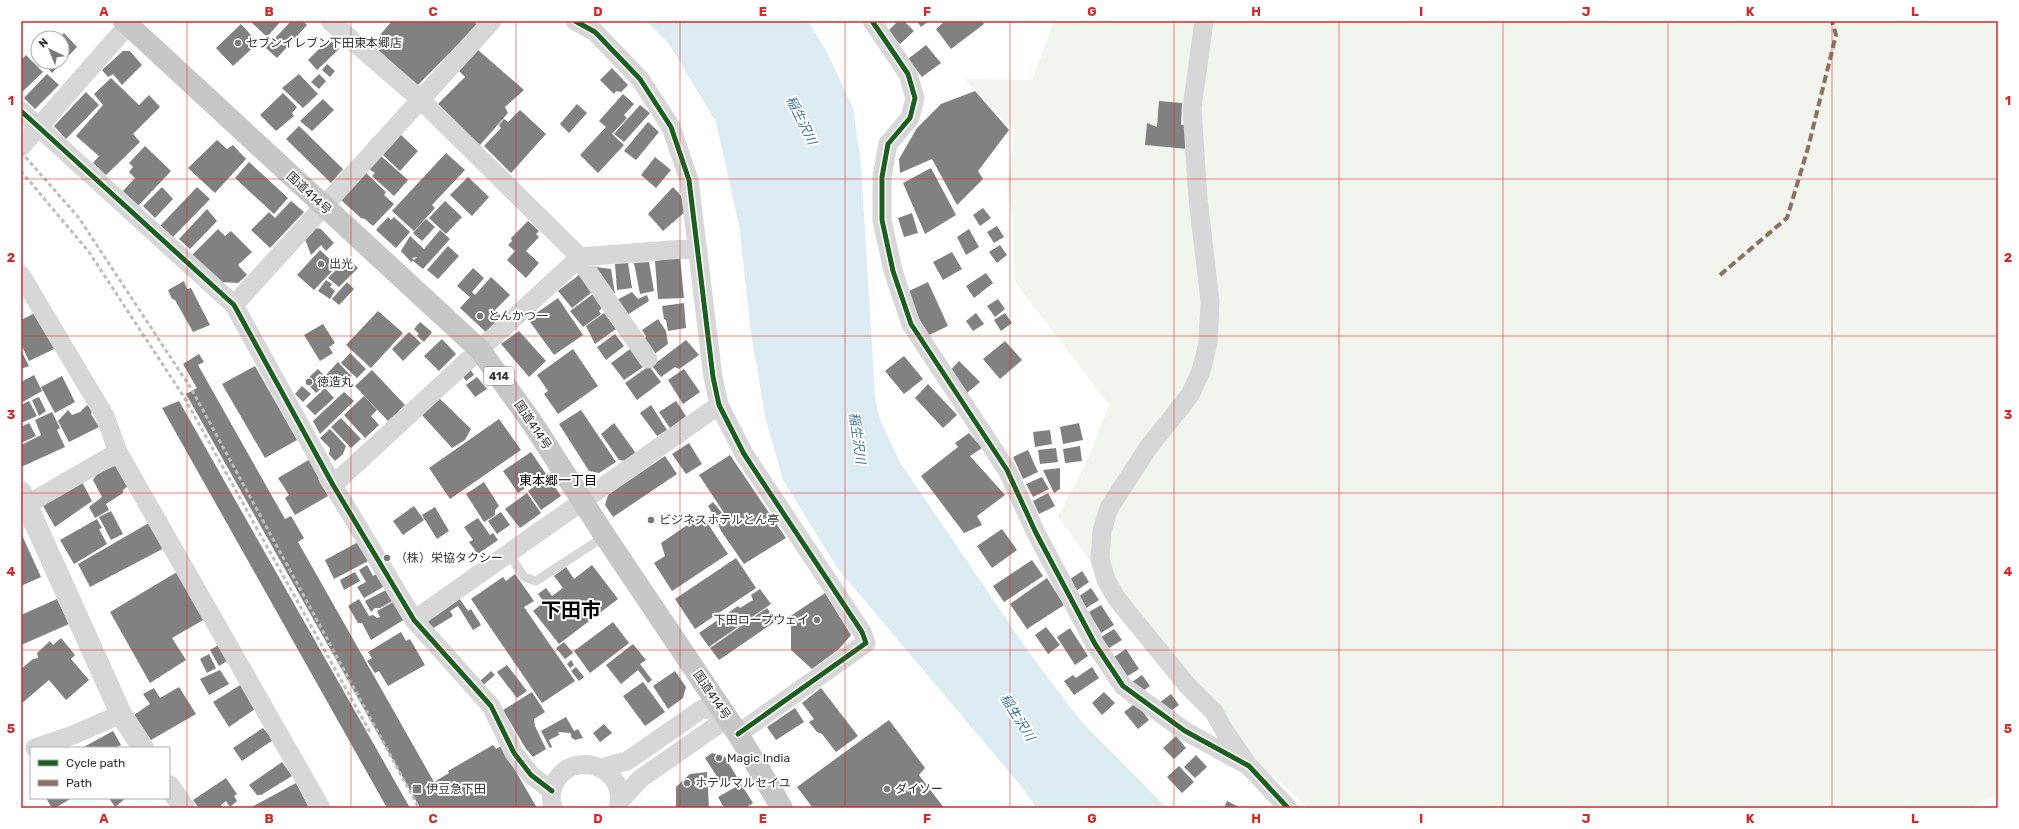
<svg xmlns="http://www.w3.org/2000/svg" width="2019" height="829" font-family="Rubik,'Noto Sans JP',sans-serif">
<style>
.green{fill:#f1f5ed}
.water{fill:#ddebf3}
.building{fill:#818181}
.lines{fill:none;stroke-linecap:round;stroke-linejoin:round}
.service{stroke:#d7d7d7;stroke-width:9}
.minor{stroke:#d7d7d7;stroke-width:19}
.tertiary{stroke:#d7d7d7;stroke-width:22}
.trunk{stroke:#c7c7c7;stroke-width:22}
.rail{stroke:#bebebe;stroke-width:3;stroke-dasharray:4 3;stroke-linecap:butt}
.quiet{stroke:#8d6e63;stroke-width:4;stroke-dasharray:8 4;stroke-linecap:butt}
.cycleway-casing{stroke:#fff;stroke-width:8}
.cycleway{stroke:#1b5e20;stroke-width:5}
.grid{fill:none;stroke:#d62828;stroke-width:1;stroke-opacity:0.55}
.poi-dot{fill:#7a7a7a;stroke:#fff;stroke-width:1.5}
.labels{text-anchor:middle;stroke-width:4;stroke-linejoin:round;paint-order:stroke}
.shield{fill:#fff;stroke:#707070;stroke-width:1}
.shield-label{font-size:11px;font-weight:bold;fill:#333}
.poi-label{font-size:12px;fill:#333;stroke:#fff;text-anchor:start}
.street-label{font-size:12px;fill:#333;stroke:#fff}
.water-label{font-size:13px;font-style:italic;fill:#3f7597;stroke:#fff}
.neighbourhood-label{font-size:13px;fill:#000;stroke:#fff}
.town-label{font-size:20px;font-weight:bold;fill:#000;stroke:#fff}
.neatline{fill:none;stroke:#d62828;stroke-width:1.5}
.grid-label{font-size:13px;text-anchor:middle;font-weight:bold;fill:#d62828}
</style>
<rect width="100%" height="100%" fill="#fff"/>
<path class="green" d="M1054 21H1998V795L1968 808H1308L1225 732 1100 574 1058 517 1086 464 1109 405 1015 282 1013 217 1007 184 1015 131 964 79 1032 80Z"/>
<path class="water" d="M646 21H808L827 52 853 108 861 164 875 397 879 417 899 461 1028 651 1080 720 1167 808H1037L1016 780 838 569 783 480 765 416 751 333 739 225 716 122 669 44Z"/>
<path class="building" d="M250 21H281L267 37Z
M291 21H303L307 25 277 58 266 48Z
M392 21H474L477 25 417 86 372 44Z
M898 21H904L914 31 900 44 888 31Z
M917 21H929L921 27Z
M945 21H982L984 24 951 49 936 29Z
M241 24 258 43 233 66 216 48Z
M64 33 77 47 52 73 42 62H62V38H59Z
M329 39 339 49 317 70 308 60Z
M926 45 941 63 922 77 908 59Z
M478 50 524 90 505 107 508 113 480 145 436 106 465 77 459 71Z
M123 51H130L142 65 122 85 113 74 108 77 102 70Z
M26 55 43 72 21 93V60Z
M327 64 335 71 330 77 322 70Z
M612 68 628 85 621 92 616 91 614 94 600 80Z
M47 74 59 85 35 109 24 98Z
M299 74 318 94 303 108 282 88Z
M319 74 326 81 319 89 311 82Z
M111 78 139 105 149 95 160 107 133 134 140 142 106 175 93 163 99 156 76 136 103 105 94 94Z
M975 91 1009 130 978 171 983 179 957 205 932 159 900 173 899 159 917 128 941 104Z
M86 92 99 105 66 139 54 126Z
M283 93 297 107 292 113 294 116 276 131 260 115Z
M623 94 634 104 624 115 627 118 612 134 624 145 598 173 580 155 606 127 599 121Z
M323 99 334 110 312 131 300 121Z
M1159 101 1182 103 1181 125H1190L1188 149 1145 145 1147 123 1157 127Z
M577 104 587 113 569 133 560 124Z
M640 105 650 113 624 142 614 134Z
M520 110 546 134 511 173 484 146 501 128 499 125 504 119 508 122Z
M648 122 659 132 636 160 624 151Z
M299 126 343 169 331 183 286 139Z
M400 134 418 151 400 171 382 154Z
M217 140 227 149 233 145 246 159 215 193 188 168Z
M145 146 171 171 138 206 123 191 135 178 129 172 133 167 129 163Z
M446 153 465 170 432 205 435 208 414 231 392 211Z
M381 156 408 180 394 196 372 176 375 173 369 169Z
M655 157 671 170 656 188 641 175Z
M249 162 288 198 274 214 235 178Z
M931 168 956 215 925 234 903 183Z
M366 173 386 192 384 195 394 204 373 226 365 219 361 218 341 200Z
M468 177 489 197 472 216 450 195Z
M162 187 173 199 155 218 143 206Z
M197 187 210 199 171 239 159 227Z
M673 187 681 196 686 211 663 231 648 214Z
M291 201 304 212 270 248 251 230 269 212 275 218Z
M445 201 462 217 446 234 429 218Z
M983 208 991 218 980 226 973 215Z
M207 209 217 221 190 249 179 239Z
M912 213 918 233 904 237 898 218Z
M388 217 391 220 394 217 410 232 396 248 376 230Z
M426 219 435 227 422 241 413 233Z
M528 221 539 231 536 234 539 237 526 251 539 263 526 278 507 260 515 251 508 245 512 241 511 238Z
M997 226 1004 237 994 243 987 232Z
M315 228 321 229 334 243 326 251 321 245 311 255 305 239Z
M218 229 225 236 231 231 252 252 238 265 247 275 238 283 220 282 192 255Z
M969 229 979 247 966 255 957 237Z
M440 230 450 239 423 269 413 261 417 257 412 258 414 260 411 262 401 251 410 236 424 249Z
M1000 245 1007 255 997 263 989 252Z
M448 246 459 256 438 279 427 270Z
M320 250 337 266 314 290 297 275Z
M952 252 962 269 943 280 933 262Z
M680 257 684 298 658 299 655 261Z
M348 258 358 268 339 287 328 278Z
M649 262 654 291 640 294 634 263Z
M628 263 632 288 617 290 615 264Z
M596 267 611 269 615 294Z
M473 268 484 278 472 292 475 295 491 277 510 295 495 310 502 317 487 333 460 308 470 297 457 286Z
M986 273 993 283 974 298 966 286Z
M579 275 592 292 572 308 558 291Z
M326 280 332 284 330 287 335 291 330 299 318 291Z
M184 281 187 289 191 288 210 325 193 332 175 300 172 299 168 290Z
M347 282 354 289 339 305 332 299Z
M928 282 948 326 927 336 907 292Z
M632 292 638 299 647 295 649 301 627 315 615 301Z
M593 294 603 307 599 311 601 314 583 327 570 311Z
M558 298 583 335 554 355 528 319Z
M998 299 1005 309 995 317 987 306Z
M684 303 686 328 668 331 666 320 664 319 662 306Z
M378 311 403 333 371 368 346 345Z
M37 312 54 349 29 361 21 344V320Z
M604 313 616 329 595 344 586 326Z
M976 313 984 324 973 331 966 321Z
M1005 313 1012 323 1001 331 994 320Z
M658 319 666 331 668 344 653 355 644 342 646 336 642 330Z
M420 322 432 332 424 342 417 336 419 334 414 329Z
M323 324 335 343 329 347 333 353 320 361 304 335Z
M519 331 546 361 529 377 501 344Z
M409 332 421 343 403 361 392 349Z
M615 334 624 346 606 360 597 347Z
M442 339 456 354 439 371 424 356Z
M686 340 699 355 679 369 675 367 661 377 652 366Z
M1005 341 1022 360 1000 379 983 359Z
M633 347 646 365 624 380 611 363Z
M573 349 598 386 558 414 544 394 548 391 537 375Z
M21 350 29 366 21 369Z
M350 353 366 369 357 378 341 363Z
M199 354 204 362 198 365 285 519 291 516 304 538 298 542 434 782 449 773 448 771 493 745 496 749 501 746 537 808H420L186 394 197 388 183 364Z
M904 356 923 379 904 394 885 371Z
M959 361 980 382 967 393 948 373Z
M338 362 351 376 348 380 344 379 337 386 326 375Z
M255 366 297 440 265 458 222 384Z
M649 366 661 382 637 400 625 383Z
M318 369 329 381 316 393 305 381Z
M470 369 474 375 466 381 462 375Z
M684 369 700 392 683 404 668 380Z
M372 370 405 405 388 421 355 386Z
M34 375 42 391 21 403V382Z
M62 376 75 402 55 413 41 387Z
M477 377 487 389 475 397 466 385Z
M928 384 957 415 943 428 915 398Z
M302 386 311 394 303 402 295 394Z
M325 388 334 398 315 415 306 406Z
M344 392 354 401 320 434 313 421Z
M364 396 377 410 371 416 379 425 365 438 344 415Z
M39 397 46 411 39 416 32 400Z
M439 398 471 429 465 440 452 448 422 415Z
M29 401 37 416 21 423V405Z
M179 401 410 808H387L162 408Z
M676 401 686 416 670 428 659 412Z
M87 405 92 410 91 414 99 427 69 442 58 421 68 410 72 415 80 412Z
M651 405 667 430 657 436 640 413Z
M581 410 616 462 599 473 589 471 559 424Z
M52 412 60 428 57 430 65 447 21 467V445L41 435 35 420Z
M341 418 361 439 351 448 331 427Z
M499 419 521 450 450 499 429 468Z
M29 423 36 436 21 443V427Z
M614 423 635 452 632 457 626 461 619 460 601 434Z
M1079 423 1083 440 1063 444 1060 427Z
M330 429 346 446 343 454 335 461 329 454 330 448 320 438Z
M1050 430 1052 444 1035 447 1033 432Z
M969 433 982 448 970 456 1005 495 977 516 982 525 964 533 921 476 958 447 955 443Z
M689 443 702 464 686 474 672 454Z
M1080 446 1082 461 1065 463 1063 449Z
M1056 448 1058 462 1040 464 1038 450Z
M1028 450 1038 472 1023 479 1013 457Z
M531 452 546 474 518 493 503 471Z
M730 455 786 538 744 564 721 531 717 521 708 506 713 502 732 525 699 475Z
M665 456 677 474 613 517 605 505 608 495Z
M312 458 323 476 318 479 328 496 295 515 285 498 289 495 278 478Z
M119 464 130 484 123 490V493L106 504 109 510 95 518 89 507 102 497 93 480 97 474Z
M1060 468V489L1054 493 1043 470Z
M548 477 561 496 541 510 528 491Z
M1042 477 1049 489 1033 497 1026 484Z
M82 482 92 501 55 527 42 504Z
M484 482 499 506 495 510V515L484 522 466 494Z
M527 493 541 513 520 528 505 509Z
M1048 493 1055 506 1039 514 1033 501Z
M414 506 424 520 403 535 393 521Z
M435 507 449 531 437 539 422 515Z
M111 511 123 534 111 540 99 517Z
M501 512 510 525 497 534 488 521Z
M702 515 728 554 672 591 654 563 665 556 661 543Z
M478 518 490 535 493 533 498 540 478 554 469 542 473 540 464 527Z
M97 519 102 528 99 529 107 544 74 564 60 540Z
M154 520 168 546 90 587 78 564Z
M1002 529 1017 550 992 568 977 546Z
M21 533 41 577 21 586Z
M362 540 372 559 334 579 325 560Z
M736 558 756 588 695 629 675 599Z
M1032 560 1043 576 1004 602 993 586Z
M367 565 373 576 381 571 388 584 364 598 357 587 366 582 359 570Z
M592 565 618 599 559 644 533 611 544 602 538 594 546 588 552 596 563 588 554 576 566 567 574 579Z
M1082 571 1089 582 1076 591 1069 580Z
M177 572 205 619 172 638 186 660 150 683 110 612Z
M355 572 360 581 344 590 340 580Z
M515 574 534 601 524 607 575 681 542 703 471 599 503 577 506 581Z
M1047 578 1064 605 1027 629 1010 604Z
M1091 588 1099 600 1086 608 1078 597Z
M388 589 394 600 380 608H375L371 612 365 601Z
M760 589 771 604 709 647 699 633 738 606 740 608 753 600 751 595Z
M825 593 851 635 839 649 812 669 791 650V623L786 619Z
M459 598 468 611 471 609 481 625 473 630 458 606 450 611 453 616 432 629 427 625 430 617Z
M57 599 69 624 21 645V615Z
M359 599 369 616 373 615 377 618 380 617 377 611 395 601 405 619 371 640 362 623H358L348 606Z
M1101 605 1114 625 1101 633 1089 612Z
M767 608 776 621 719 660 710 648Z
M613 622 629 643 590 673 574 651Z
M1046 627 1060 645 1048 654 1035 635Z
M1070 628 1088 656 1075 665 1057 637Z
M1114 629 1122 640 1109 648 1101 637Z
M401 632 406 641 410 639 425 665 388 686 379 671 375 673 367 661 372 658 368 652Z
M61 638 75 655 71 659 89 680 66 700 49 680 21 704V669L33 659 38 658 37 653 50 641 53 645Z
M564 642 573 653 565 659 556 648Z
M222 643 230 659 219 666 210 650Z
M633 644 646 660 640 664 652 680 648 683 638 670 621 684 606 665Z
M1126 649 1139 669 1126 677 1114 657Z
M209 654 216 668 207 673 200 659Z
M571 660 574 665 570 668 567 664Z
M507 665 527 691 517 698 497 672Z
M576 667 584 677 579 681 571 671Z
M1092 667 1099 678 1074 695 1064 681 1073 675 1076 678Z
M220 670 229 684 209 695 200 679Z
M491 671 495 675 482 686 479 682Z
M675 671 686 687 683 698 668 709 653 686Z
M1142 675 1150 686 1137 695 1129 684Z
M245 682 255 709 229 727 213 702Z
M643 682 665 712 645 726 623 696Z
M179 687 196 714 151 740 134 715 150 704 143 694 154 688 160 698Z
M821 688 858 736 836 752 822 734 817 732 809 722 814 719 802 703Z
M532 692 545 712 534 719 535 726 546 749 533 757 526 749 503 710Z
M1104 692 1115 703 1102 715 1092 703Z
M1171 694 1179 705 1166 714 1159 703Z
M1136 703 1149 720 1138 729 1124 712Z
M795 708 804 722 776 740 767 727Z
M566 717 574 731 578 729 583 738 575 740 571 737V733L558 732 559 735 549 740 552 747 550 748 541 731Z
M889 720 925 768 919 775 944 808H813L797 787Z
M604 724 612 733 600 742 593 733Z
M263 728 273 740 242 761 233 748Z
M113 731 121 745 115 748H82Z
M1176 736 1186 748 1174 759 1163 748Z
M712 753 725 757 738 779 725 789 705 758Z
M1196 755 1207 767 1195 778 1184 767Z
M282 762 292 776 261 795H257L249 785Z
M1179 766 1194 782 1182 793 1167 777Z
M707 772 709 808H676V787L690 774Z
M226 778 237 794 234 796 237 801 230 807 226 801 221 805 223 808H199L193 800Z
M296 783 309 808H250Z
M741 784 753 803 745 808H724L718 797Z
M46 798H72L55 808H52Z
M109 798H126L115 807Z
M1227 801 1241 808H1224Z"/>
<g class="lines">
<path class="service" d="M509 554 524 577 536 581 605 536"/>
<path class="minor" d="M330 21 421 100 580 257 584 266 648 359
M575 21 595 32 640 79 671 127 689 180 713 377 719 405 744 454 862 632 866 643 738 734
M872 21 908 74 915 98 910 118 888 144 882 177V220L893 271 911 324 1007 470 1036 533 1095 644 1123 686 1185 731 1249 766 1288 808
M1204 21 1192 108 1198 199 1210 301 1208 343 1201 371 1190 395 1148 448 1109 508 1102 531 1100 559 1106 580 1117 599 1186 684 1214 712 1225 732 1246 762
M21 111 234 305 333 485 414 620 491 706 514 753 531 775 552 791
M21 147 128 25 129 21
M21 275 105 416 118 452 321 808
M234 305 492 21
M333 485 580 257 696 248
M21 508 118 452
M414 620 719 405
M35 748 73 735 121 714
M601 768 627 761 702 709 722 711 716 726 640 779 619 802
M553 808C551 802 551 793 553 787 568 746 630 766 618 808"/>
<path class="tertiary" d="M21 492 121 714 143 748
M169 786 184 808"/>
<path class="trunk" d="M124 21 480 350 533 424 605 536 738 734 782 808"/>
<path class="rail" d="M21 152 79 218 192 390 419 808
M21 171 89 252 184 397 371 734"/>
<path class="quiet" d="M1720 275 1787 218 1808 148 1836 35 1832 21"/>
<g class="cycleway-casing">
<path id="cycleway" d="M575 21 595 32 640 79 671 127 689 180 713 377 719 405 744 454 862 632 866 643 738 734
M872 21 908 74 915 98 910 118 888 144 882 177V220L893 271 911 324 1007 470 1036 533 1095 644 1123 686 1185 731 1249 766 1288 808
M21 111 234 305 333 485 414 620 491 706 514 753 531 775 552 791"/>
</g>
<use href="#cycleway" class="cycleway"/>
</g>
<path class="grid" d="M187 21V808M351 21V808M516 21V808M680 21V808M845 21V808M1010 21V808M1174 21V808M1339 21V808M1503 21V808M1668 21V808M1832 21V808M21 179H1998M21 336H1998M21 493H1998M21 650H1998"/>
<g class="poi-dot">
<circle cx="238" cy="43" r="4"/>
<circle cx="321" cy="264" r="4"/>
<circle cx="480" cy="316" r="4"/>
<circle cx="309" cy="382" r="4"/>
<circle cx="651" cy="520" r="4"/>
<circle cx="387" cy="558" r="4"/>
<circle cx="817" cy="620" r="4"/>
<circle cx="719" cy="758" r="4"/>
<circle cx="687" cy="783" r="4"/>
<rect x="412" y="784" width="10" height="10" rx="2"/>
<circle cx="887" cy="789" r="4"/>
</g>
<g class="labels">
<rect class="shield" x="484" y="367" width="30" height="18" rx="3"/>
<g class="shield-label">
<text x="499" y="380">414</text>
</g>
<g class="poi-label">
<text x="246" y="47">セブンイレブン下田東本郷店</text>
<text x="329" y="268">出光</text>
<text x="488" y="320">とんかつ一</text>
<text x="317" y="386">徳造丸</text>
<text x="659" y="524">ビジネスホテルとん亭</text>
<text x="395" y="562">（株）栄協タクシー</text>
<text x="809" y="624" text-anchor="end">下田ロープウェイ</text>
<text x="727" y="762">Magic India</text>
<text x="695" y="787">ホテルマルセイユ</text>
<text x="426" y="793">伊豆急下田</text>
<text x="895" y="793">ダイソー</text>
</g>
<g class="street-label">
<text transform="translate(309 193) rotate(43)" y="4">国道414号</text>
<text transform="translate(533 425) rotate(56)" y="4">国道414号</text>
<text transform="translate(712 695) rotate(56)" y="4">国道414号</text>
</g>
<g class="water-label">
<text transform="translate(802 120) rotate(64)" y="5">稲生沢川</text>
<text transform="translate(858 438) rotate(82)" y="5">稲生沢川</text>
<text transform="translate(1018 717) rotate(58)" y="5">稲生沢川</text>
</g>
<g class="neighbourhood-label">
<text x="558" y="485">東本郷一丁目</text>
</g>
<g class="town-label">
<text x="571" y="617">下田市</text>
</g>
</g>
<rect width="2019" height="829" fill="none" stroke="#ffffff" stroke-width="44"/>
<rect x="30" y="747" width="140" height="52" fill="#ffffff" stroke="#adadad"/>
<rect x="38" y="760" width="20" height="6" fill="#1b5e20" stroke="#adadad"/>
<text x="66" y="767" font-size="12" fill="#333333">Cycle path</text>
<rect x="38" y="780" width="20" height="6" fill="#8d6e63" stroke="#adadad"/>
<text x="66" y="787" font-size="12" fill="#333333">Path</text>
<g transform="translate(50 50) rotate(317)"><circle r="19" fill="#ffffff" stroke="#adadad"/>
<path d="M0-3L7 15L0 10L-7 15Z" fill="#7a7a7a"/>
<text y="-6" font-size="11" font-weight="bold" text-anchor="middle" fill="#333333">N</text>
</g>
<rect x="22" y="22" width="1975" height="785" class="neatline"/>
<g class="grid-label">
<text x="104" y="16">A</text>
<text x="269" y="16">B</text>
<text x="433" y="16">C</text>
<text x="598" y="16">D</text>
<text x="763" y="16">E</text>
<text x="927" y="16">F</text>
<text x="1092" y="16">G</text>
<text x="1256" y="16">H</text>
<text x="1421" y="16">I</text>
<text x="1586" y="16">J</text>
<text x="1750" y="16">K</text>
<text x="1915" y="16">L</text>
<text x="11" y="105">1</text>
<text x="2008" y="105">1</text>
<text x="11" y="262">2</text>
<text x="2008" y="262">2</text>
<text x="11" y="419">3</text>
<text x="2008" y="419">3</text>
<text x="11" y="576">4</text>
<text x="2008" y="576">4</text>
<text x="11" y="733">5</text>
<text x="2008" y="733">5</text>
<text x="104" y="823">A</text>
<text x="269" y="823">B</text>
<text x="433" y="823">C</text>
<text x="598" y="823">D</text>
<text x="763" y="823">E</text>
<text x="927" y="823">F</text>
<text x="1092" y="823">G</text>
<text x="1256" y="823">H</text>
<text x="1421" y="823">I</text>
<text x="1586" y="823">J</text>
<text x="1750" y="823">K</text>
<text x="1915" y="823">L</text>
</g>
</svg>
